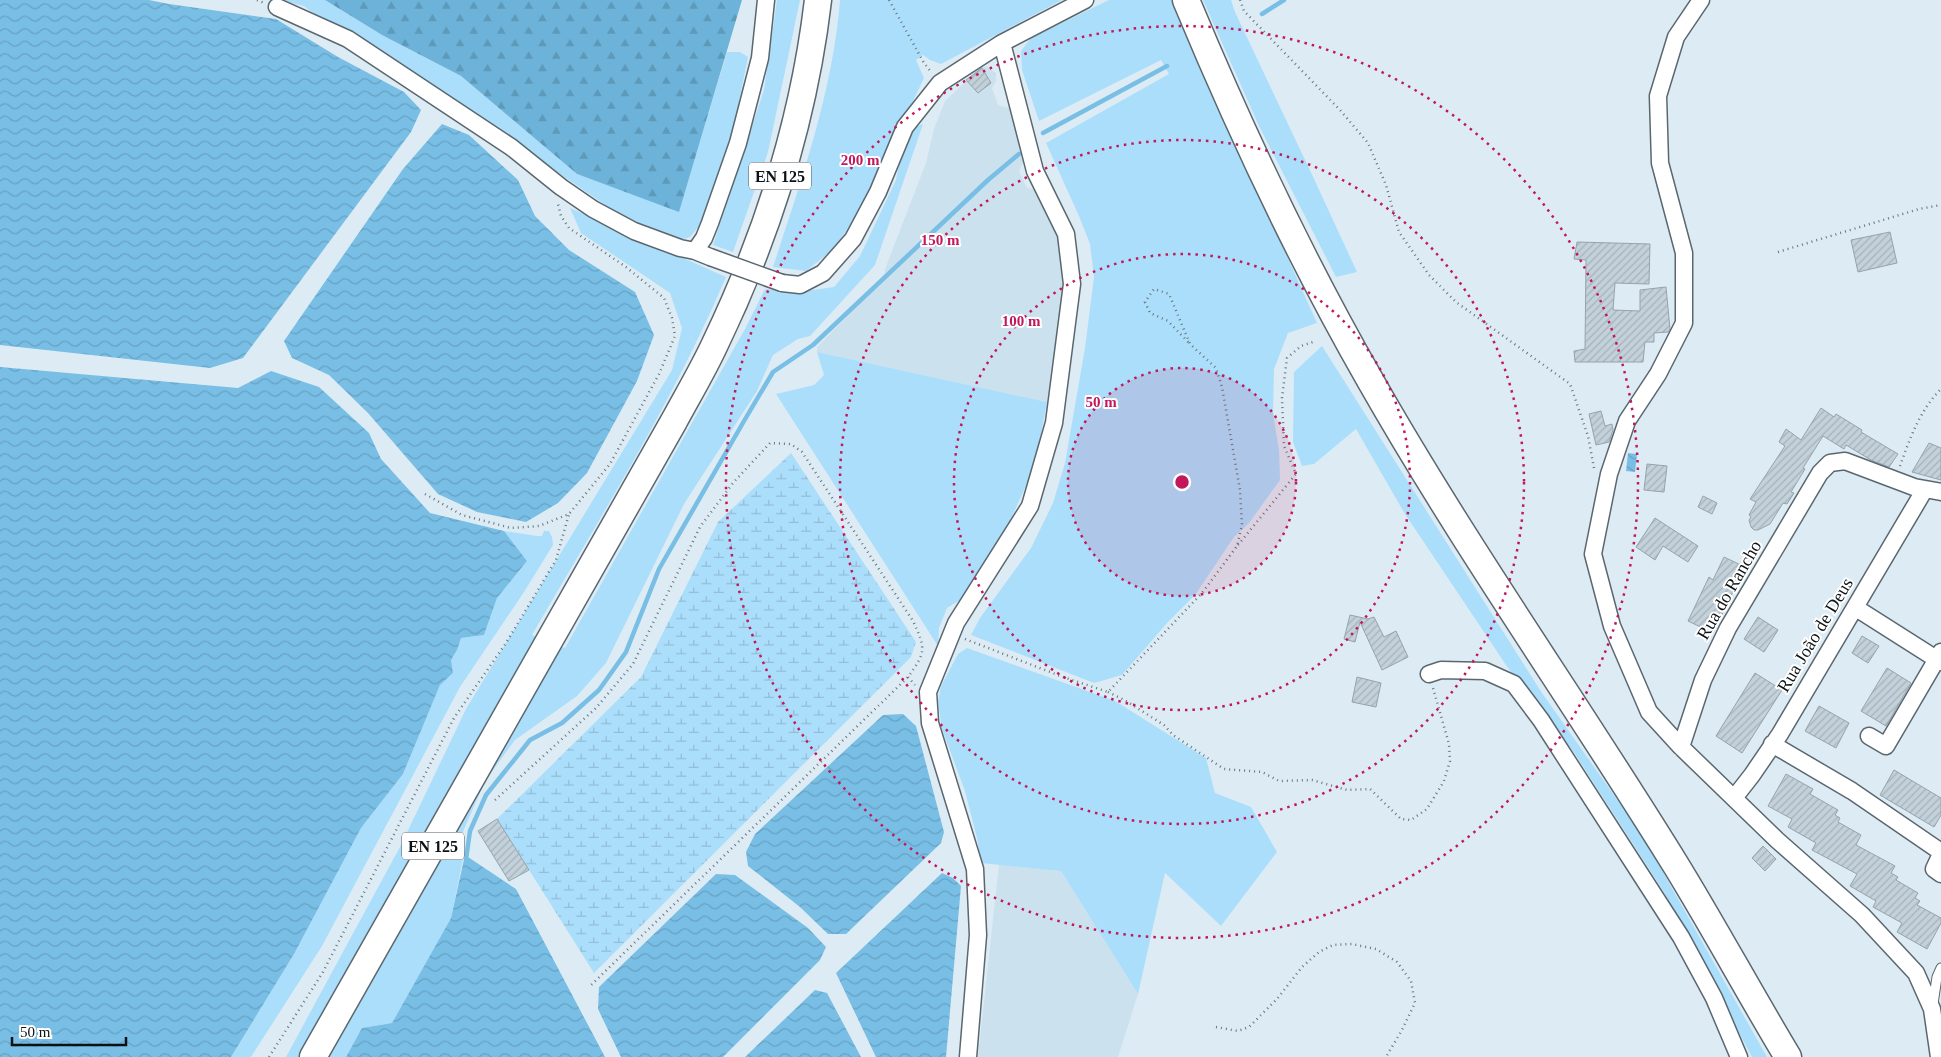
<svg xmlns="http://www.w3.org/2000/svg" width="1941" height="1057" font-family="Georgia,serif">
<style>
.built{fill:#cbe1ee}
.grass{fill:#abdefb}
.forest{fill:url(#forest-firs)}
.wetland{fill:url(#wetland-marsh)}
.water{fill:url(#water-waves)}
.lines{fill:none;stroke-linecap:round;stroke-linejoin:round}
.stream{stroke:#78bee5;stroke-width:4.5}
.building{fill:url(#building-hatch);stroke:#95a3ab}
.lane-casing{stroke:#5b676f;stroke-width:11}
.street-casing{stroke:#5b676f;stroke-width:19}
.primary-casing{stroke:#5b676f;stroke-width:29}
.path{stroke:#6c757b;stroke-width:2.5;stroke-dasharray:1 4;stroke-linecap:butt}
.lane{stroke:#fff;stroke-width:9}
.street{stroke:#fff;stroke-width:16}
.primary{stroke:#fff;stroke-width:26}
.street-bridge-casing{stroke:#5b676f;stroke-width:19;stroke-linecap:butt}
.street-bridge{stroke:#fff;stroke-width:16}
.ring{fill:none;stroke:#c2185b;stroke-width:2.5;stroke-dasharray:2.5 5}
.labels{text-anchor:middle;stroke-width:4;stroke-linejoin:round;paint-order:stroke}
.shield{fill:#fff;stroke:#56595b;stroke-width:1}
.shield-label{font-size:16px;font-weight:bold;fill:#0d1215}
.street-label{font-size:18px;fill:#0d1215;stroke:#fff}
.centre{fill:#c2185b;stroke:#fff;stroke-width:2.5}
.ring-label{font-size:15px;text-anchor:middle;font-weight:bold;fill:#c2185b;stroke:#fff;stroke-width:4;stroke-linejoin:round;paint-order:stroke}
</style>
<defs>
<pattern id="forest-firs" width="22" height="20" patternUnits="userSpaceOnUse" patternTransform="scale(1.25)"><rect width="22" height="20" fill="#6db3d9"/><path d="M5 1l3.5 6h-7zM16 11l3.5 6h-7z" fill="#5d99b9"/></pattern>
<pattern id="wetland-marsh" width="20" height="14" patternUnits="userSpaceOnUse" patternTransform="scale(1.25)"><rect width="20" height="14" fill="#abdefb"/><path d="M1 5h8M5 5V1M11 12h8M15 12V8" fill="none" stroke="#92bdd6"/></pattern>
<pattern id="water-waves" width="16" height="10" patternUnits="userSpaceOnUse" patternTransform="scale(1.25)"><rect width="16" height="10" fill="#78bee5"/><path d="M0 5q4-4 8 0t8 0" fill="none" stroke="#67a2c4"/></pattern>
<pattern id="building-hatch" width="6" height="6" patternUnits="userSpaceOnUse" patternTransform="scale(1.25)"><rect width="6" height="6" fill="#c3d1da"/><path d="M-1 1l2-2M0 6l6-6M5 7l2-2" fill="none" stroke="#a6b2ba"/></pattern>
</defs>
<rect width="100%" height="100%" fill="#ddecf4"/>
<path class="built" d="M981 67H988L996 73V81L992 88 998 105 1009 108 1026 156 1019 171 1027 188 1038 190 1060 243 1063 292 1047 402 817 352V347L885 278V269L926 163 934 129 945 101Z
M999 864 1061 871 1138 994 1118 1057H978Z"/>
<path class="grass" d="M279 0H325L382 35 461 76 577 174 679 211 727 52H740L748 57 734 126 710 208 702 223 690 237 678 241 630 222 457 103 334 30 304 6Z
M777 0H800L768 152 733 252 713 245 764 90Z
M840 0H1062L941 64 930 60 923 55 916 60 924 78 864 203 835 248 806 271 773 267C801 181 833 91 840 0Z
M1109 0H1172L1317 323 1288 333 1274 369 1273 414 1279 450 1280 480 1249 523 1234 537 1195 595 1168 622 1122 675 1094 683 971 635 980 618 1031 548 1053 503 1065 463 1085 348 1094 277 1090 244 1079 216 1046 143 1169 74 1161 60 1039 121 1022 70 1021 51 1031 38Z
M1203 0H1231L1235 12 1315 181 1357 272 1336 277 1259 126Z
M923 124 875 265 810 336 798 339 773 355 757 391 684 504 606 663 577 696 515 740 485 781 462 834 464 854 451 918 392 1023 362 1028 346 1057H286L401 845 466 709 672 370 682 328 670 293 581 233 570 208 726 277C673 402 600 517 532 635L565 648 745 329 765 289 798 292 834 287 860 256 896 180 904 139 913 128Z
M1322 346 1542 693 1642 835 1767 1057H1752L1664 892 1573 751 1508 668 1405 514 1356 429 1314 464 1302 466 1293 442 1294 372Z
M817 352 1047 402 1040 440 1028 481 1006 530 960 600 947 608 939 628 938 646 776 394 814 385 824 375Z
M504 531 537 536H542L544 531H549L552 537 553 545 524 592 460 687 322 946 251 1057H231L294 954 361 828 403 774 440 685 453 673 451 660 457 650 461 638 484 635 497 598 527 561Z
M967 648 1115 701 1206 758 1215 793 1251 807 1277 852 1221 926 1165 873 1138 994 1061 871 981 863 977 838 965 791 942 729 938 702 941 686 958 654Z"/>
<path class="forest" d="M325 0H742L679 212 577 174 461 76 382 35Z"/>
<path class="wetland" d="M791 453 916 642 911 657 594 973 497 819 641 677 718 522Z"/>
<path class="water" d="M0 0H149L169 4 276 19 338 57 404 92 421 110 411 132 243 358 210 368 0 345Z
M442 124 469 135 518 180 535 216 569 250 635 292 654 335 637 381 587 473 558 503 526 522 477 512 438 494 368 413 329 375 292 358 284 341 403 169Z
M0 367 238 388 271 371 319 387 369 433 381 459 430 513 504 531 527 561 497 598 484 635 461 638 457 650 451 660 453 673 440 685 403 774 361 828 294 954 231 1057H0Z
M1628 453 1637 454 1635 472 1626 471Z
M903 714 916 726 944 832 941 843 846 934H828L800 907 748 866 746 852 755 834 883 715Z
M465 855 516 889 605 1057H346L362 1028 392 1023 451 918Z
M942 873 953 878 961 886 946 1057H876L836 973Z
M716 874 735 875 808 928 826 947 820 960 723 1057H621L598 1009 599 987Z
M815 990 827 993 861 1057H745Z"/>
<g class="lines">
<path class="stream" d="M1262 14 1284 0
M1043 133 1167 66
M466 859 470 831 486 795 530 740 562 723 599 690 626 652 659 569 744 421 773 372 813 345 988 180 1019 154"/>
</g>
<path class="building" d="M982 68 991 83 978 93 966 80Z
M1890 232 1897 263 1858 272 1851 240Z
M1577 242 1650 244 1649 284 1615 283 1613 310 1640 311V290L1666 287 1670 329 1668 332 1654 333V342H1645L1643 362H1575L1574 351 1585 349 1586 260 1574 259Z
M1821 408 1834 417 1836 414 1862 430 1861 432 1898 454 1889 467 1871 460 1846 445 1844 449 1823 436 1803 468 1805 469 1791 492 1794 493 1787 504 1783 503 1770 524 1758 530H1754L1751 527 1749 520 1751 517 1749 515 1756 502 1750 499 1785 446 1779 442 1786 429 1801 440Z
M1601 411 1605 426 1612 424 1613 430 1609 442 1596 445 1589 414Z
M1929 443 1941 448V480L1912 472Z
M1647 464 1667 466 1664 492 1644 490Z
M1703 496 1717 503 1712 514 1698 507Z
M1655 518 1698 546 1688 562 1663 546 1655 560 1636 547Z
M1724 557 1745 567 1713 633 1688 621 1709 577 1713 580Z
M1350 615 1368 619 1374 617 1384 637 1396 631 1408 657 1382 670 1360 622 1355 642 1344 639Z
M1758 617 1778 630 1764 652 1744 639Z
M1862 636 1879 646 1868 663 1852 653Z
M1887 668 1911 683 1886 726 1861 711Z
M1755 673 1782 690 1742 753 1716 736Z
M1357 677 1381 683 1376 707 1352 702Z
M1819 706 1849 723 1836 748 1805 731Z
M1894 770 1941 798V815L1934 827 1880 795Z
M1786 774 1813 789 1810 794 1838 810 1835 815 1840 818 1838 822 1861 835 1856 845 1895 866 1891 873 1898 877 1896 880 1918 893 1915 898 1920 901 1917 905 1941 918V923L1927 949 1897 932 1902 923 1873 907 1876 901 1850 886 1857 874 1812 850 1816 843 1788 827 1792 819 1768 806Z
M497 819 529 870 509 881 478 831Z
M1763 846 1776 859 1765 871 1752 858Z"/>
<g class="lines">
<g class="lane-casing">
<path id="lane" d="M1933 1004 1937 977 1941 968"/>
</g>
<g class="street-casing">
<path id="street" d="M1701 0 1676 37 1658 96 1660 163 1684 253V323L1658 374 1627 421 1609 474 1593 554 1612 626 1649 712 1681 747 1777 840 1862 915 1916 973 1932 1009 1939 1057
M277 7 348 39 511 147 561 187 593 209 634 231 680 248 695 251 710 257
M695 251 704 238 710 223 738 143 760 58 766 0
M782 283 800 285 823 273 853 239 878 192 905 127 940 83 1002 43 1085 0
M1856 608 1941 662
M1429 674 1441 670 1485 671 1514 684 1541 720 1681 937 1714 998 1739 1057
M1869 736 1886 746 1941 652
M1772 744 1852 791 1941 852
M1681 747 1703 680 1728 628 1820 473 1830 463 1845 461 1914 487 1941 492
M1734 798 1752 775 1780 734 1925 489
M1941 854 1934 869 1941 874
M968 1057 978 935 975 869 930 723 928 692 956 623 1030 506 1054 423 1072 284 1066 234 1035 171 1002 43"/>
</g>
<g class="primary-casing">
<path id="primary" d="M1186 0C1240 130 1300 258 1370 380 1465 547 1576 703 1677 867 1715 929 1750 994 1788 1057
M313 1057 674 421C688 395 703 370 715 344 767 236 804 119 818 0"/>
</g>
<path class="path" d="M257 0 264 3
M889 0 924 63 931 72
M1240 0 1244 11 1340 110 1368 143 1386 185 1399 232 1429 275 1456 302 1570 384 1588 436 1594 468
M1778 252 1919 209 1941 205
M1900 466C1910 438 1920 410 1941 389
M425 494 462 515 511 528 539 526 569 514 610 464 659 374 675 336 672 318 664 298 626 267 569 228 561 216 558 204
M1238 545 1296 474 1284 446 1282 398 1287 358 1301 346 1313 342
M965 639 1063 677 1108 692 1202 593 1237 546 1242 525 1240 490 1222 387 1216 368 1190 344 1169 294 1154 289 1145 302 1150 313 1168 321 1190 344
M908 677 915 685
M1108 692 1126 701 1164 725 1173 735 1224 769 1262 772 1279 781 1312 780 1347 790 1370 789 1401 819 1411 820 1427 809 1444 781 1450 761 1449 744 1433 688
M495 800 596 708 633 664 700 527 733 483 770 443 791 444 802 452 913 621C926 649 926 652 908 677L589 987
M1216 1027 1238 1031 1249 1027 1277 999 1302 967 1319 952 1333 945 1352 944 1376 949 1397 962 1411 981 1415 1003 1402 1030 1386 1057
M269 1057 323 972 454 718 506 643 556 560 569 514"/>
<use href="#lane" class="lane"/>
<use href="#street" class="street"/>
<use href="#primary" class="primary"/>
<g class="street-bridge-casing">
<path id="street-bridge" d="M710 257 782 283"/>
</g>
<use href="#street-bridge" class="street-bridge"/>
</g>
<circle cx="1182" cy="482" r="114" fill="#c2185b" fill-opacity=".12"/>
<g class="ring">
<circle cx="1182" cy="482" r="114"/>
<circle cx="1182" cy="482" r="228"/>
<circle cx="1182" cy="482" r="342"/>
<circle cx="1182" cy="482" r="456"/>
</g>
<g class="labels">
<g class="shield">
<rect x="749" y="162.5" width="62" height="27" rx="4"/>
<rect x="402" y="832.5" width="62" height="27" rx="4"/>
</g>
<g class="shield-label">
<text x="780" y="182">EN 125</text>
<text x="433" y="852">EN 125</text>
</g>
<g class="street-label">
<text transform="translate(1729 590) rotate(-60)" y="6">Rua do Rancho</text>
<text transform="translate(1815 635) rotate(-59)" y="6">Rua João de Deus</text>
</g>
</g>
<circle cx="1182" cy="482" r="8" class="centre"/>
<g class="ring-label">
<text x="860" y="165">200 m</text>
<text x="940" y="245">150 m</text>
<text x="1021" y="326">100 m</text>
<text x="1101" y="407">50 m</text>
</g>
<path d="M12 1037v8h114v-8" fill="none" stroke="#0d1215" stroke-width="2.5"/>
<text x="20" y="1037" font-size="15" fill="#0d1215" stroke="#ffffff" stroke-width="4" paint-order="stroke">50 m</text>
</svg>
